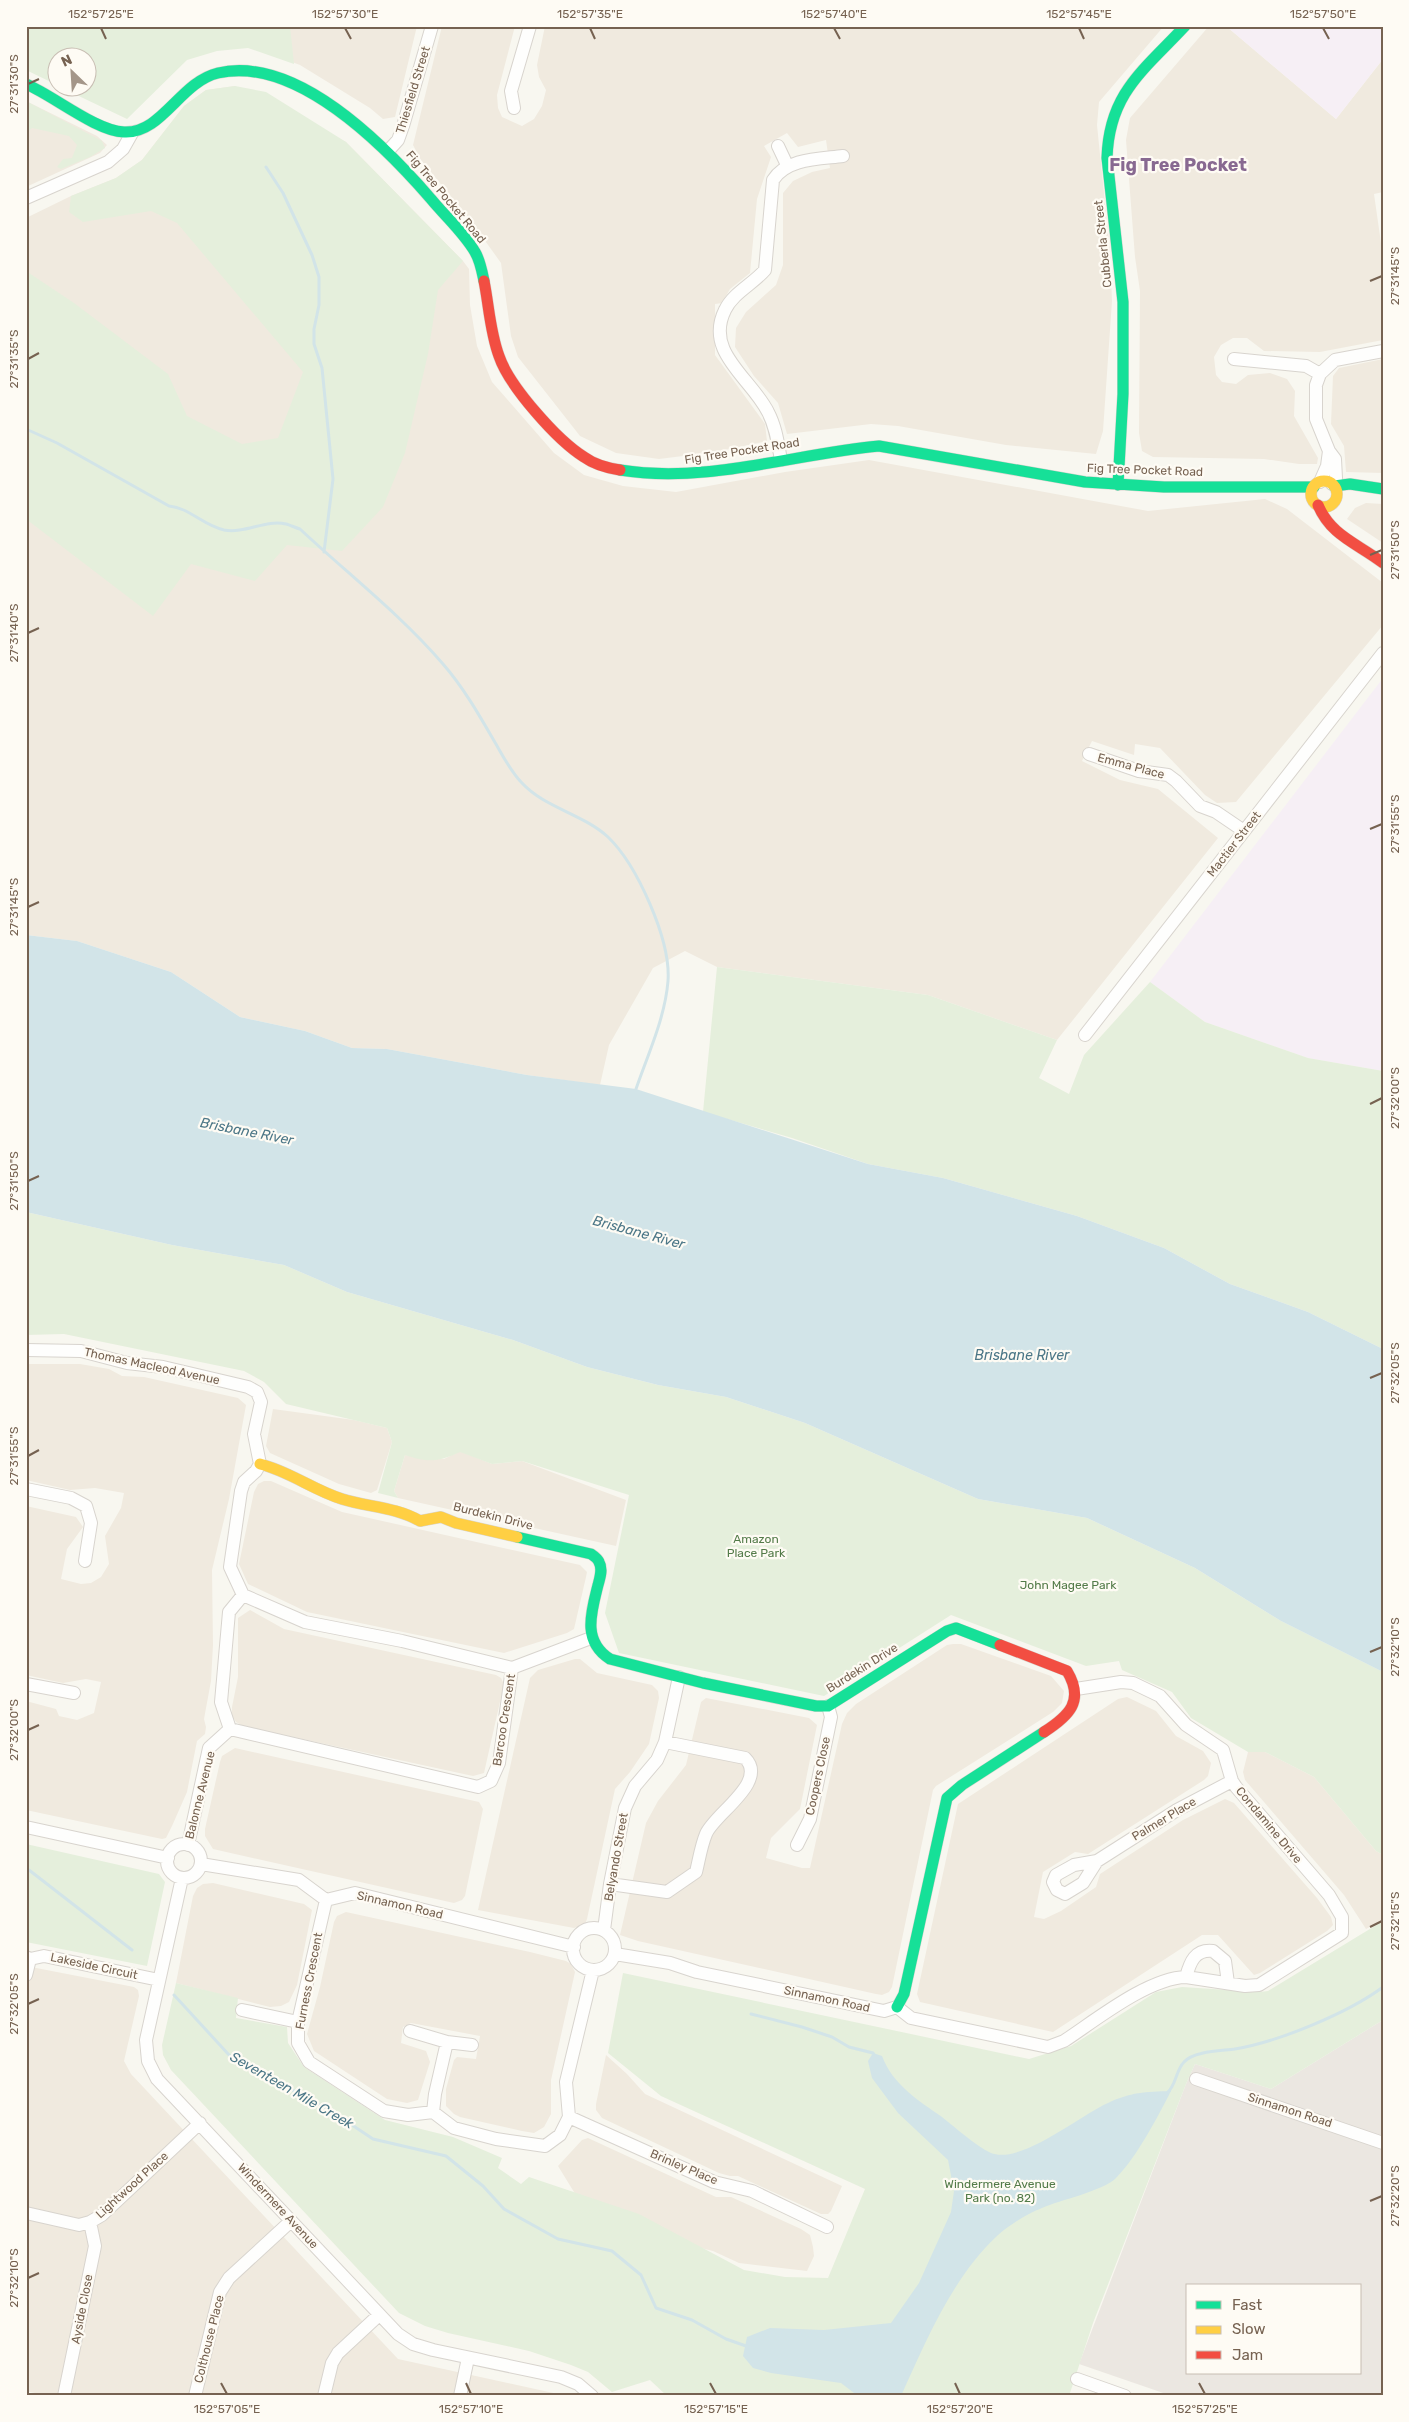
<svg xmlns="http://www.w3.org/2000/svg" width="1409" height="2422" font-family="Rubik,sans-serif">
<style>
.residential{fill:#f0eadf}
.industrial{fill:#ebe7e1;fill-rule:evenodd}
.education{fill:#f6eff5}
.green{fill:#e5efdc}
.water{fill:#d2e4e8}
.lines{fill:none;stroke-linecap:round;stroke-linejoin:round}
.stream{stroke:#d2e4e8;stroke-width:3}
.street-casing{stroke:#d8d4ce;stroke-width:14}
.fast-casing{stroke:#d8d4ce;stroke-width:12}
.slow-casing{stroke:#d8d4ce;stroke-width:12}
.jam-casing{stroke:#d8d4ce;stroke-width:12}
.street{stroke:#fefefd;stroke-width:12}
.fast{stroke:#16e098;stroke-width:11}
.slow{stroke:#ffcf43;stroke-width:11}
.jam{stroke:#f24e42;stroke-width:11}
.ticks{fill:none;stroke:#766251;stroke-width:2}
.labels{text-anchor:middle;stroke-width:4.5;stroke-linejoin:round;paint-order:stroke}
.street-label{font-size:12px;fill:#766251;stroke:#fefbf4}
.park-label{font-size:12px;fill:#537b49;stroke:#fefbf4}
.water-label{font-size:14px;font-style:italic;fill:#4c7787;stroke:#fefbf4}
.district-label{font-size:18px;font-weight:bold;fill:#886991;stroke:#fefbf4}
.neatline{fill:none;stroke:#766251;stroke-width:2}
.ticks-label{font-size:12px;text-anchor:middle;fill:#766251}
</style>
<rect width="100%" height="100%" fill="#f8f7f0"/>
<path class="residential" d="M26 26H417L395 117 383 119 370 108 300 65 257 49 238 46 218 49 88 88V58H58Z
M442 26H515L497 95 498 108 502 117 522 126 534 119 542 106 546 90 539 77 537 65 545 26 580 29 581 26H1164L1099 102 1097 125 1110 252 1112 301 1103 431 1096 454 1006 445 898 426 871 424 787 434 778 403 754 376 735 347 736 328 746 312 776 285 783 265V193L793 181 812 172 830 168 826 140 798 147 787 133 764 146 771 157 757 199 750 273 730 289 722 303 715 304V355L765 424 767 441 715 452 659 459 616 453 580 436 518 357 511 336 501 263 468 217 421 160 413 145Z
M1209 26H1226L1336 119 1383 59V192L1374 194 1381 243H1383V340L1320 352 1264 351 1247 338H1233L1221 345 1214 357 1216 375 1222 382 1236 384 1248 375 1270 373 1287 379 1295 391 1294 416 1318 458 1317 464H1299L1264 459 1153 457 1142 451 1139 433 1140 291 1135 257 1126 140 1130 118Z
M235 86 346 142 463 261 469 269 470 305 477 346 492 382 554 453 584 475 623 486 676 492 785 472 869 460 1148 511 1265 499 1287 509 1383 583V625L1236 802 1217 803 1205 795 1160 748 1135 744 1134 755 1092 741 1082 761 1120 780 1158 789 1218 838 1057 1040 928 995 717 967 685 951 653 968 609 1045 600 1085 527 1075 387 1049 352 1048 305 1031 240 1017 171 972 77 941 26 935V218L71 196 116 178 142 160 184 106 206 90Z
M26 101 97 136 107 145 100 153 26 187Z
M1383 359V473L1346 472 1344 446 1331 424 1333 376 1339 368Z
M1366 503 1383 504V543L1347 519 1355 508Z
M26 1364H80L109 1369 122 1376 144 1377 238 1398 246 1405 229 1499 212 1570 213 1645 211 1681 204 1719 206 1727 205 1734 197 1741 187 1792 172 1826 166 1838 162 1839 26 1810V1701L56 1709 59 1716 77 1720 94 1713 101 1682 86 1679 63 1683 26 1675V1506L76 1517 83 1527 67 1549 61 1579 81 1584 91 1583 101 1577 109 1564 105 1536 121 1508 124 1493 95 1488 70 1490 26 1480Z
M273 1409 354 1420 387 1428 392 1442 377 1490 371 1493 339 1484 270 1453 266 1446Z
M460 1451 492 1464 522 1461 626 1500 616 1546 398 1498 394 1491 405 1455 444 1459Z
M264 1481H271L342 1512 580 1565 587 1572 586 1577 574 1629 567 1633 504 1653 307 1612 248 1584 239 1564 254 1492 258 1484Z
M250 1610 284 1629 496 1675 501 1678 504 1684 484 1773 473 1776 243 1726 236 1722 232 1716V1707L238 1677V1618Z
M953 1644H961L1051 1676 1064 1691 1062 1703 1053 1712 936 1786 933 1790 892 1987 889 1992 882 1995 876 1994 638 1941 620 1935 646 1823 658 1801 686 1765 701 1702 706 1698 809 1718 817 1725 800 1809 771 1838 766 1858 802 1868H810L842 1724 847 1713 856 1704 947 1645Z
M575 1659H580L597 1673 652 1685 658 1691 659 1698 649 1744 630 1772 615 1789 587 1919 585 1924 574 1928 478 1910 530 1678 538 1670Z
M1127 1697 1156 1711 1176 1736 1203 1751 1211 1763 1208 1776 1204 1780 1088 1854 1075 1852 1043 1872 1034 1917 1044 1919 1061 1911 1096 1887 1100 1874 1183 1820 1225 1799 1234 1803 1317 1898 1331 1917 1333 1925 1327 1931 1260 1973 1254 1975 1218 1935H1202L1053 2032 920 2002 917 1994 958 1804 1118 1699Z
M235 1748 479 1802 483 1809 465 1896 462 1900 454 1903 213 1849 205 1836V1829L220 1762 222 1756Z
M1248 1752H1265L1314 1777 1376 1851 1383 1855V1920L1366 1929 1344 1895 1245 1780 1243 1772Z
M213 1883 304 1904 312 1910 297 1985 289 2002 281 2006 270 2007 176 1983 193 1896 197 1888 203 1884Z
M346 1912 530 1952 566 1961 571 1964 575 1972 551 2080V2114L544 2127 534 2133 522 2131 460 2117 454 2114 446 2106V2089L454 2060 457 2057 476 2059 480 2036 411 2023 403 2027 401 2043 426 2051 430 2062 418 2100 407 2103 387 2099 314 2051 307 2034 320 1987 334 1922 337 1916Z
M26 1966 134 1987 138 1990 139 1996 124 2061 131 2074 398 2359 567 2396H48L26 2391Z
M606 2055 627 2074 645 2094 842 2186 831 2211 828 2214H821L738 2176H730L719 2173 602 2118 596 2110V2104Z
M588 2138 716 2197H731L801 2229 810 2235 813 2247 814 2256 807 2271 739 2263 713 2251 668 2240 582 2205 558 2166 582 2140Z"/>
<path class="industrial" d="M1383 2020V2396H1172L1079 2364 1186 2084 1195 2064 1271 2089ZM1188 2286H1360V2373H1188Z"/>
<path class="education" d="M1226 26H1383V59L1336 119Z
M1383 678V1071L1308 1058 1205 1022 1150 982Z"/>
<path class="green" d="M26 26H290L294 64 248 48 217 51 187 60 127 119 62 88H88V58H58L57 85 26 70Z
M235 86 266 92 346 142 463 261 438 290 428 354 405 453 383 507 342 551 287 545 255 581 191 564 153 616 26 519V271L74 303 168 374 187 416 242 444 278 438 303 372 177 223 151 211 83 222 69 212 71 196 116 178 142 160 184 106 206 90Z
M26 101 102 141 105 148 90 157 61 169 57 167 63 159 72 158 77 145 69 136 32 128 26 133Z
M717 967 928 995 1057 1040 1039 1078 1069 1094 1084 1055 1150 982 1205 1022 1308 1058 1383 1071V1349L1308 1312 1230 1284 1164 1248 1077 1216 943 1178 868 1164 792 1138 703 1112Z
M26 1212 172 1245 284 1265 347 1292 513 1340 587 1367 658 1385 726 1397 805 1423 978 1499 1087 1518 1195 1568 1281 1621 1383 1672V1855L1376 1851 1314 1777 1265 1752H1248L1191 1718 1172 1692 1122 1670 1119 1661 1086 1666 951 1615 824 1696 619 1653 605 1613 629 1495 522 1461 492 1464 460 1452C438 1462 428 1463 405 1455L394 1491 398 1498 378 1493 392 1442 387 1428 286 1404 264 1382 244 1371 64 1334 26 1335Z
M26 1844 159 1874 165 1882 147 1966 26 1942Z
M1383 1921V2020L1271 2089 1195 2064 1186 2084 1093 2323 1069 2396H667L650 2380 612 2392 588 2372 571 2365 529 2351 448 2333 425 2326 399 2313 171 2070 163 2055 162 2045 176 1983 238 1998 236 2018 287 2027 288 2043 304 2067 385 2120 453 2137 502 2158 498 2168 521 2184 529 2177 639 2214 744 2270 785 2277 828 2278 865 2189 661 2096 608 2053 623 1973 1029 2059 1071 2046 1156 1992 1182 1987 1260 1992 1268 1991Z"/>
<path class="water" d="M26 935 77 941 171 972 240 1017 305 1031 352 1048 387 1049 527 1075 636 1089 868 1164 943 1178 1077 1216 1164 1248 1230 1284 1308 1312 1383 1349V1672L1281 1621 1195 1568 1087 1518 978 1499 805 1423 726 1397 658 1385 587 1367 513 1340 347 1292 284 1265 172 1245 26 1212Z
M873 2053 882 2056C893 2085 918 2100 942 2117 956 2128 976 2146 991 2153 1021 2165 1082 2114 1108 2103 1131 2092 1145 2092 1171 2091 1157 2118 1137 2157 1116 2178 1103 2191 1060 2200 1042 2208 1028 2213 1008 2226 997 2236 952 2278 926 2341 901 2396H858L841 2383 771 2373 753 2368 743 2356 747 2337 770 2328 824 2330 891 2323 919 2283 951 2212 954 2191 948 2160 898 2113 872 2078 868 2061Z"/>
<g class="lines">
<path class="stream" d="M266 167 283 193 312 255 319 277V305L314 329V344L322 368 333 479 324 552
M26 429 57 443 169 506C190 508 202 525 224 530 245 534 266 519 286 524 290 525 296 528 300 529 348 574 400 614 443 664 463 687 478 713 493 739 502 754 510 771 522 783 545 808 583 814 608 837 637 865 671 940 668 981 665 1018 648 1054 636 1089
M29 1870 132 1950
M174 1995 230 2056 331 2111 373 2139 446 2156 483 2186 504 2209 558 2239 612 2251 641 2275 656 2308 692 2320 726 2339 749 2347
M751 2014 802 2027 832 2037 849 2047 873 2053 875 2056
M1168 2092C1176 2085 1176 2070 1184 2062 1194 2051 1221 2051 1235 2049 1278 2042 1348 2013 1383 1987"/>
<g class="street-casing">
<path id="street" d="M514 108 511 91 530 26
M778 146 787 165
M388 151 398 140 403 126 432 26
M26 198 108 162 123 149 132 133
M1234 359 1306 366 1320 374
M781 460C778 444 776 427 768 412 751 378 704 352 725 310 733 293 753 284 765 270L773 180C787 158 820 159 843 156
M1320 482 1327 466 1329 451
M1332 484 1336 478 1335 459 1329 451 1316 419V385L1320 374 1335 360 1383 351
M1089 754 1139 771 1168 775 1176 781 1200 806 1216 812 1244 831
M1085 1035 1383 653
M26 1350 81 1351 127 1363 163 1367 248 1387 257 1392 261 1402 254 1434 260 1464 256 1471 244 1482 241 1491 230 1567 243 1595 229 1612 221 1702 230 1729 209 1748 188 1845
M26 1489 71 1498 86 1506 91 1523 85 1561
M512 1668 591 1638
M26 1684 74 1693
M230 1729 478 1787 491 1781 499 1763 512 1668 402 1641 305 1622 243 1595
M26 1827 168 1858
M167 1861a17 17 0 1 1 34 0a17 17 0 1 1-34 0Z
M797 1845 810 1819 831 1717 828 1706
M1097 1861 1083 1883 1065 1894 1057 1890 1053 1882 1056 1875 1074 1865 1097 1861 1177 1810 1232 1781
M201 1864 299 1880 326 1900 355 1893 574 1947
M182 1878 146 2040 148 2061 157 2079 398 2334 413 2344 433 2350 561 2377 578 2384 592 2396
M610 1884 667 1892 696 1872C699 1860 701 1846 706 1834 714 1814 769 1782 745 1758L665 1742
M326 1900 298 2022V2043L309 2062 384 2111 408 2115 433 2112 454 2128 496 2139 545 2146 560 2135 569 2117 566 2082 593 1970
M573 1949a21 21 0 1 1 42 0a21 21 0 1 1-42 0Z
M604 1930 610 1884 625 1808 635 1786 657 1760 665 1742 679 1677
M615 1954 670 1963 697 1972 884 2011 897 2007 911 2018 1048 2047 1064 2041C1096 2020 1148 1978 1186 1977L1245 1986 1259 1985 1342 1933V1917L1329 1895 1236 1787 1232 1781 1223 1750 1186 1725 1160 1696 1133 1683 1121 1682 1076 1689
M26 1957 30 1959 44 1956 159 1980
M26 1975 30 1959
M1186 1977C1190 1962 1195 1949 1213 1951L1225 1961 1228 1983
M242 2010 298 2022
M410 2031 447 2042 472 2045
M1196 2079 1383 2143
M433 2112 435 2094 447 2042
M569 2117 714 2182 752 2191 827 2227
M26 2213 79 2225 90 2222 102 2215 200 2123
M1077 2379 1125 2396
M64 2396 95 2246 90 2222
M195 2396 220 2292 229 2278 291 2221
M324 2396 332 2363 338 2353 379 2315
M460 2396 468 2358"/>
</g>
<g class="fast-casing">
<path id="fast" d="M26 84C54 96 96 131 124 132 162 134 180 82 218 73 296 55 385 146 431 199 445 216 464 233 475 252 480 260 482 271 484 281
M620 470C707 484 793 454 879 446L1085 482 1164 487H1314
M1118 485 1123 394V302L1107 158C1109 93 1144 70 1185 26
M1334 486 1350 484 1383 489
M517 1537 591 1554C594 1556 598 1559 599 1562 603 1569 600 1578 598 1585 591 1613 582 1641 610 1659L703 1683 816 1706H828L947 1631 956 1628 1000 1645
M897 2007 904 1994 947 1798 962 1785 1044 1732"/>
</g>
<g class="slow-casing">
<path id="slow" d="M1311 494a13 13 0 1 1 26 0a13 13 0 1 1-26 0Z
M260 1464C289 1471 313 1490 342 1499 368 1507 396 1507 420 1521L441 1517 456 1523 517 1537"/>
</g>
<g class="jam-casing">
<path id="jam" d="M484 281C489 306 490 332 499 356 509 386 557 440 584 457 595 465 607 468 620 470
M1318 505C1331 536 1357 543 1383 563
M1000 1645 1067 1671C1085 1701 1069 1716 1044 1732"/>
</g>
<use href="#street" class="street"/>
<use href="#fast" class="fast"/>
<use href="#slow" class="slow"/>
<use href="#jam" class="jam"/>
</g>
<path class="ticks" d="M101 28 106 39M345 28 351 39M590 28 595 39M834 28 840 39M1079 28 1084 39M1323 28 1329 39M28 84 39 79M1370 281 1382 276M28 359 39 353M1370 555 1382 550M28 633 39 628M1370 829 1382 824M28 907 39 902M1370 1104 1382 1098M28 1181 39 1176M1370 1378 1382 1373M28 1456 39 1450M1370 1652 1382 1647M28 1730 39 1725M1370 1927 1382 1921M28 2004 39 1999M1370 2201 1382 2196M28 2278 39 2273M221 2383 227 2394M466 2383 471 2394M710 2383 716 2394M955 2383 960 2394M1199 2383 1205 2394"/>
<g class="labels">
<g class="street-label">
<text transform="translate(413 90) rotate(-73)" y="4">Thiesfield Street</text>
<text transform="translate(446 197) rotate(50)" y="4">Fig Tree Pocket Road</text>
<text transform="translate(1103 244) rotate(-96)" y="4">Cubberla Street</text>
<text transform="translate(742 451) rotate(-9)" y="4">Fig Tree Pocket Road</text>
<text transform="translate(1145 470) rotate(2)" y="4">Fig Tree Pocket Road</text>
<text transform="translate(1131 766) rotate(15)" y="4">Emma Place</text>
<text transform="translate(1234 844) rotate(-52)" y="4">Mactier Street</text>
<text transform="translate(152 1366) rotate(12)" y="4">Thomas Macleod Avenue</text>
<text transform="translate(493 1516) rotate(14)" y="4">Burdekin Drive</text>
<text transform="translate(862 1668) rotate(-32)" y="4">Burdekin Drive</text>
<text transform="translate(504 1720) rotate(-81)" y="4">Barcoo Crescent</text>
<text transform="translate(818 1776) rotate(-78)" y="4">Coopers Close</text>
<text transform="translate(200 1795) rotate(-76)" y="4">Balonne Avenue</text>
<text transform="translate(1164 1819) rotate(-31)" y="4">Palmer Place</text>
<text transform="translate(1269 1825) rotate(50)" y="4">Condamine Drive</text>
<text transform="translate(616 1857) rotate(-80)" y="4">Belyando Street</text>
<text transform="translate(400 1905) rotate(13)" y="4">Sinnamon Road</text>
<text transform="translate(94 1966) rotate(12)" y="4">Lakeside Circuit</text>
<text transform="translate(309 1981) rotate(-79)" y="4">Furness Crescent</text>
<text transform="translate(827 1999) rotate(12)" y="4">Sinnamon Road</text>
<text transform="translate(1290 2110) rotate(18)" y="4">Sinnamon Road</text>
<text transform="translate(684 2167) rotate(23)" y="4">Brinley Place</text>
<text transform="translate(132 2185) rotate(-42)" y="4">Lightwood Place</text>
<text transform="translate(278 2206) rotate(47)" y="4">Windermere Avenue</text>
<text transform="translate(82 2309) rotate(-79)" y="4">Ayside Close</text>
<text transform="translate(209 2339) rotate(-76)" y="4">Colthouse Place</text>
</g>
<g class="park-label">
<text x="756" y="1543">Amazon<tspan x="756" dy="14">Place Park</tspan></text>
<text x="1068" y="1589">John Magee Park</text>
<text x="1000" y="2188">Windermere Avenue<tspan x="1000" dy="14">Park (no. 82)</tspan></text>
</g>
<g class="water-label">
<text transform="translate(247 1131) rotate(11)" y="5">Brisbane River</text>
<text transform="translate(639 1232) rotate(15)" y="5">Brisbane River</text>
<text x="1022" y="1360">Brisbane River</text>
<text transform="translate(292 2090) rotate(30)" y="5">Seventeen Mile Creek</text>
</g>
<g class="district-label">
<text x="1178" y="171">Fig Tree Pocket</text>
</g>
</g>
<rect width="1409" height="2422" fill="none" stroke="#fefbf4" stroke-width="55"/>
<rect x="1186" y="2284" width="175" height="90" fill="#fefbf4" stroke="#c8beb3"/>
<rect x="1196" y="2301" width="25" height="8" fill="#16e098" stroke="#c8beb3"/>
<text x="1232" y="2310" font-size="15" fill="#766251">Fast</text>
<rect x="1196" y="2326" width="25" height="8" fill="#ffcf43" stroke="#c8beb3"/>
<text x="1232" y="2334" font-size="15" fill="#766251">Slow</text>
<rect x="1196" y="2351" width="25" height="8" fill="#f24e42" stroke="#c8beb3"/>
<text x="1232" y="2360" font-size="15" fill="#766251">Jam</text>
<g transform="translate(72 72) rotate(335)"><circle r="24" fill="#fefbf4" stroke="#c8beb3"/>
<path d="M0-4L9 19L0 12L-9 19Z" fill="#a49689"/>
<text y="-8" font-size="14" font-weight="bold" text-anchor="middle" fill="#766251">N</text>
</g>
<rect x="28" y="28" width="1354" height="2366" class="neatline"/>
<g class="ticks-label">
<text x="101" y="18">152°57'25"E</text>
<text x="345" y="18">152°57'30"E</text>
<text x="590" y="18">152°57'35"E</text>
<text x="834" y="18">152°57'40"E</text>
<text x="1079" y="18">152°57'45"E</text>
<text x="1323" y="18">152°57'50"E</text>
<text transform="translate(14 84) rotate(-90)" y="4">27°31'30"S</text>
<text transform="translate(1395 276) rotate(-90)" y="4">27°31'45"S</text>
<text transform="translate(14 359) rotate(-90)" y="4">27°31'35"S</text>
<text transform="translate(1395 550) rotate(-90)" y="4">27°31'50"S</text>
<text transform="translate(14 633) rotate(-90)" y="4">27°31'40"S</text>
<text transform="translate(1395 824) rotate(-90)" y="4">27°31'55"S</text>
<text transform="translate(14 907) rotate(-90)" y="4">27°31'45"S</text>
<text transform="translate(1395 1098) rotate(-90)" y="4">27°32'00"S</text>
<text transform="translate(14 1181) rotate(-90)" y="4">27°31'50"S</text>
<text transform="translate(1395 1373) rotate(-90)" y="4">27°32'05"S</text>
<text transform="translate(14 1456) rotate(-90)" y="4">27°31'55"S</text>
<text transform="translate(1395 1647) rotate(-90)" y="4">27°32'10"S</text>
<text transform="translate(14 1730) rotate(-90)" y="4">27°32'00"S</text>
<text transform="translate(1395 1921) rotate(-90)" y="4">27°32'15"S</text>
<text transform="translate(14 2004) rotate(-90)" y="4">27°32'05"S</text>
<text transform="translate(1395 2196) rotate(-90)" y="4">27°32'20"S</text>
<text transform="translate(14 2278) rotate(-90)" y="4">27°32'10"S</text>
<text x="227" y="2413">152°57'05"E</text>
<text x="471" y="2413">152°57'10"E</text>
<text x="716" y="2413">152°57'15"E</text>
<text x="960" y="2413">152°57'20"E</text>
<text x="1205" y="2413">152°57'25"E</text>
</g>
</svg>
